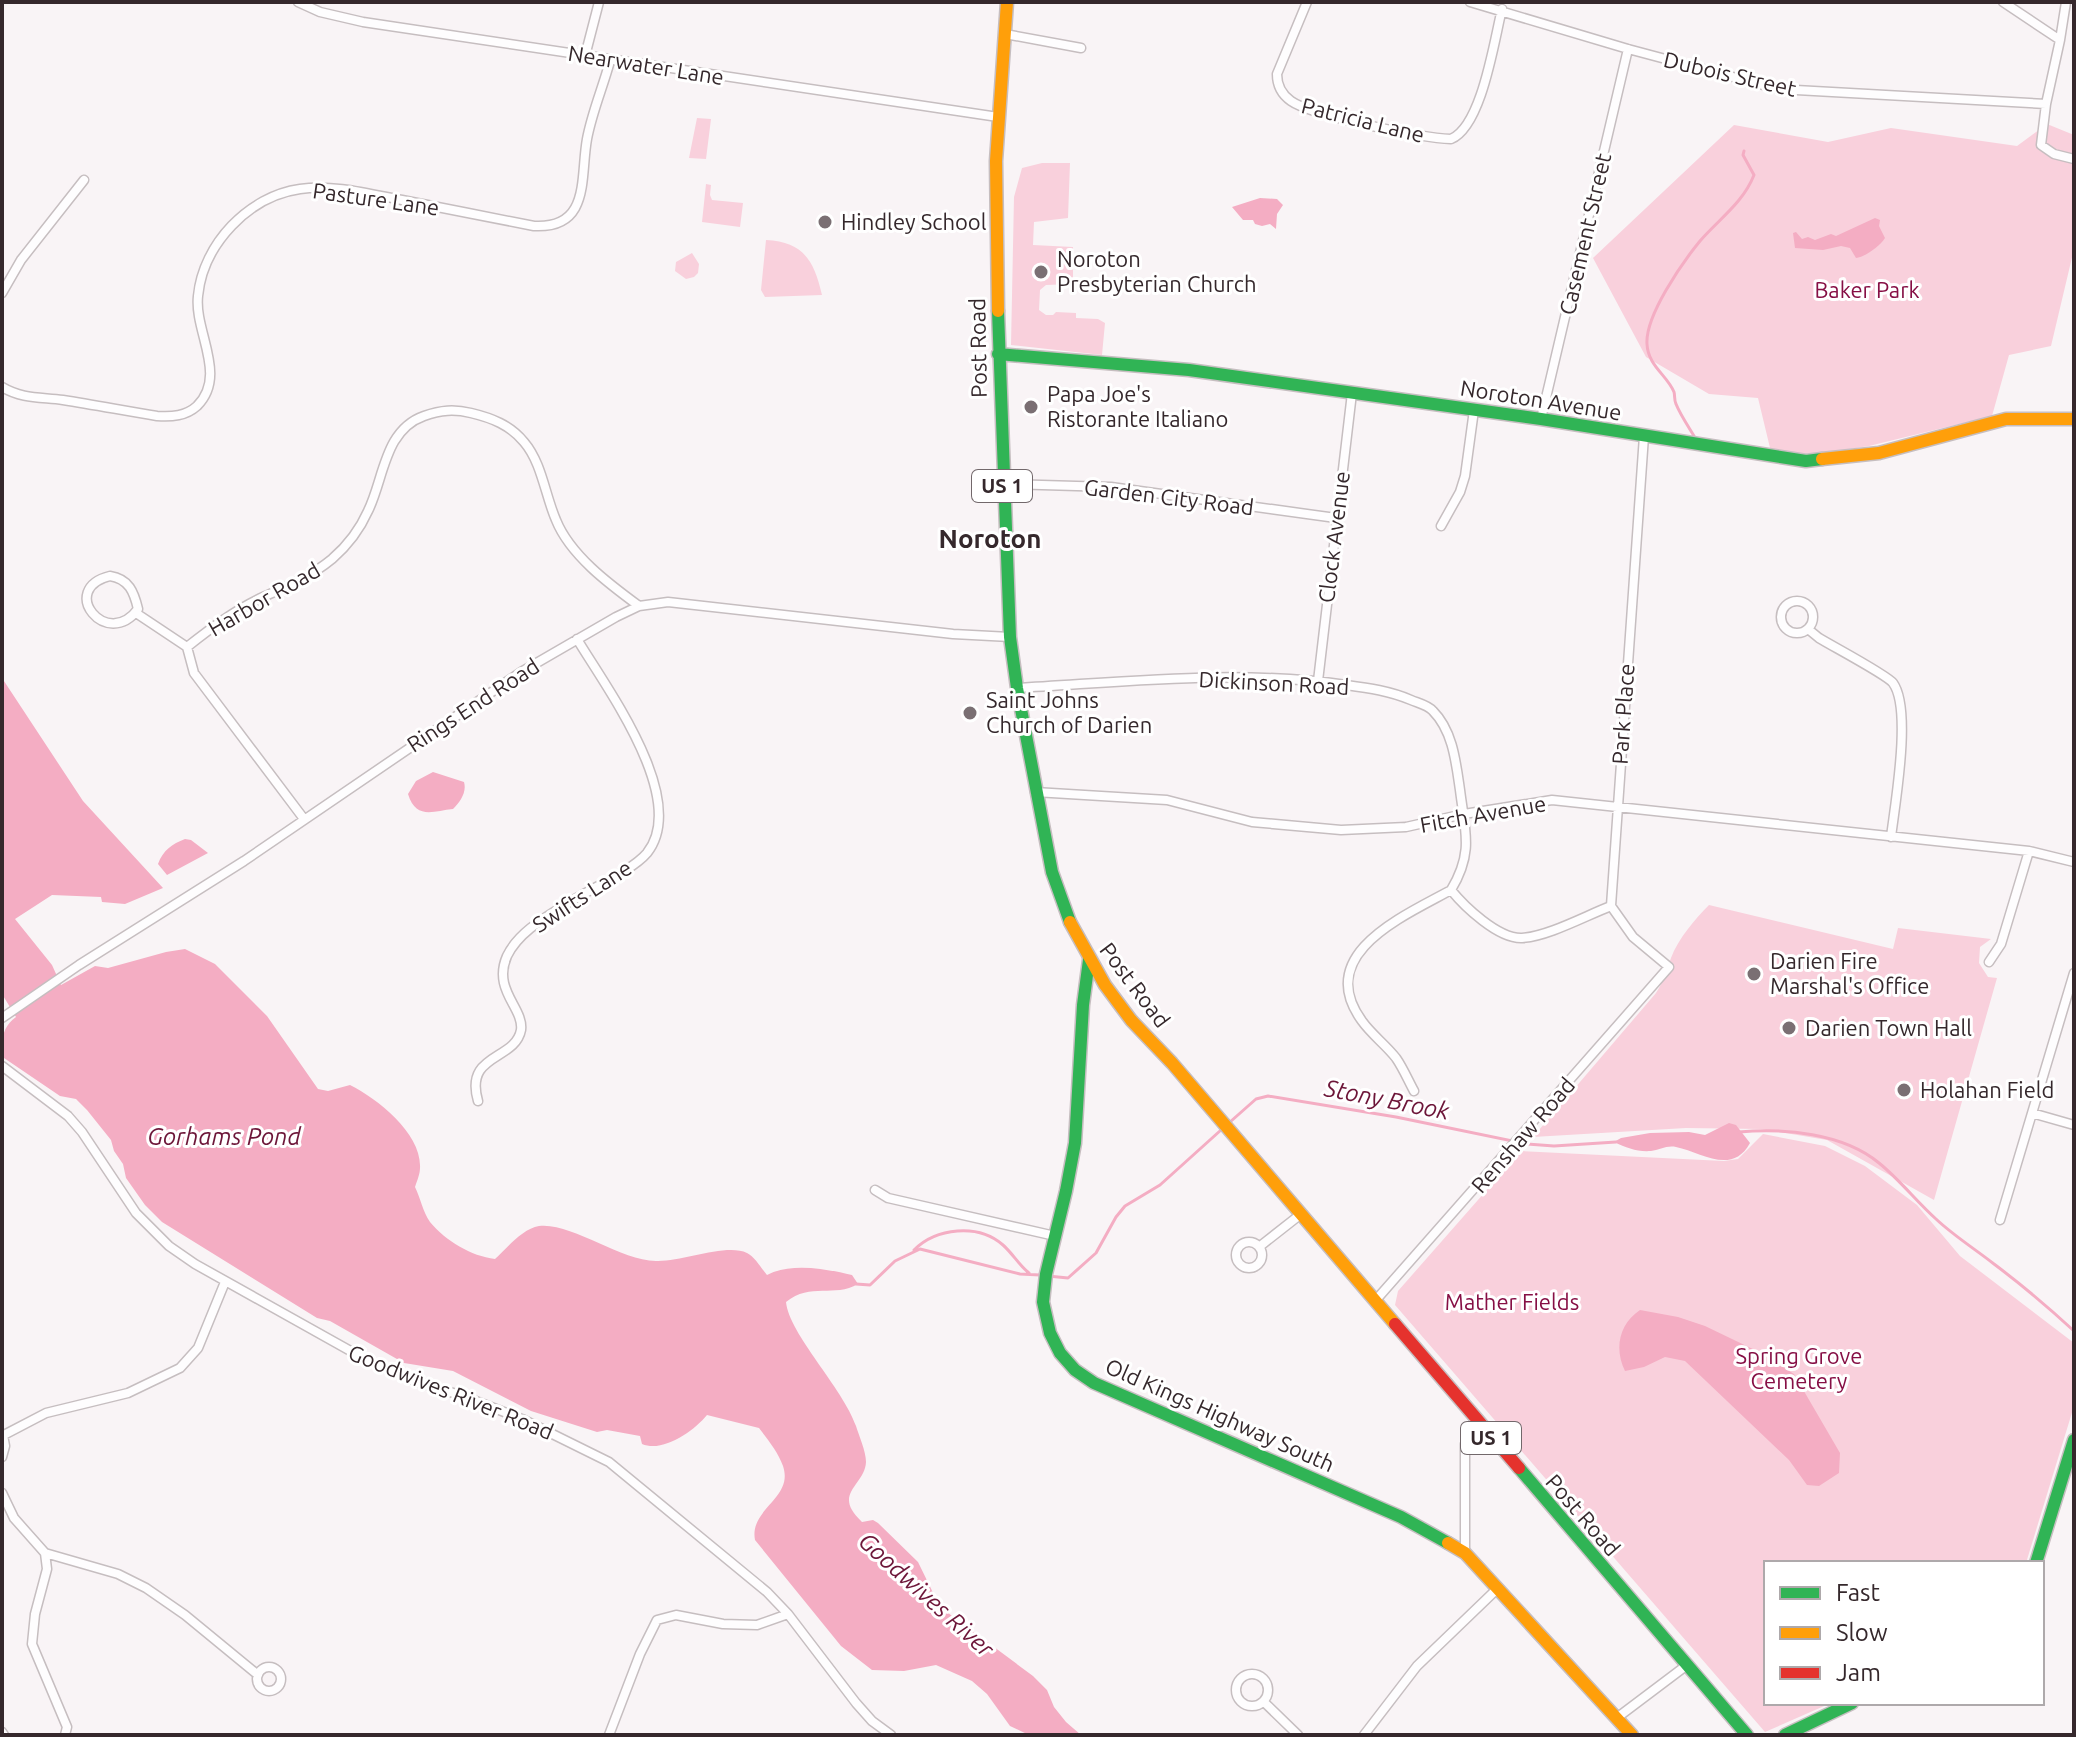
<svg xmlns="http://www.w3.org/2000/svg" width="2076" height="1737" font-family="Ubuntu,sans-serif">
<style>
.green{fill:#f9d0dc}
.water{fill:#f4adc3}
.lines{fill:none;stroke-linecap:round;stroke-linejoin:round}
.stream{stroke:#f4adc3;stroke-width:3}
.street-casing{stroke:#c6bec0;stroke-width:11}
.fast-casing{stroke:#c6bec0;stroke-width:15}
.slow-casing{stroke:#c6bec0;stroke-width:15}
.jam-casing{stroke:#c6bec0;stroke-width:15}
.street{stroke:#fefdfe;stroke-width:8}
.fast{stroke:#30b455;stroke-width:12}
.slow{stroke:#ff9f0a;stroke-width:12}
.jam{stroke:#e5322d;stroke-width:12}
.poi-dot{fill:#7a6f73;stroke:#fff;stroke-width:3}
.labels{text-anchor:middle;stroke-width:6;stroke-linejoin:round;paint-order:stroke}
.shield{fill:#fff;stroke:#72686b;stroke-width:2}
.shield-label{font-size:20px;font-weight:bold;fill:#35282c}
.street-label{font-size:22px;fill:#35282c;stroke:#fff}
.poi-label{font-size:22px;fill:#35282c;stroke:#fff;text-anchor:start}
.park-label{font-size:22px;fill:#860f45;stroke:#fff}
.water-label{font-size:24px;font-style:italic;fill:#6d1639;stroke:#fff}
.quarter-label{font-size:26px;font-weight:bold;fill:#35282c;stroke:#fff}
</style>
<rect width="100%" height="100%" fill="#f9f4f6"/>
<path class="green" d="M697 118 711 119 706 159 689 158Z
M2047 124 2074 135V249L2051 346 2009 355 1992 416 1869 446 1818 454 1771 452 1758 398 1709 394 1646 357 1593 258 1734 125 1828 142 1891 128 2017 146Z
M1042 163H1070L1068 218 1034 222 1033 245 1073 247V284L1046 285 1040 290 1039 310 1046 315H1053L1056 312 1076 313V318L1098 319 1105 323 1102 355 1011 345 1014 197 1022 168Z
M706 184 711 185 710 195 712 200 743 203 740 227 702 222Z
M766 240C804 242 814 261 822 295L765 297 761 290Z
M692 253 699 264 698 273 694 277 686 279 675 271 676 262Z
M1709 905 1893 949 1898 928 1991 939 1980 947 1979 963 1988 977 1997 978 1934 1200 1827 1140 1761 1129 1686 1128 1533 1137 1656 993C1664 981 1666 971 1671 958 1678 939 1695 919 1709 905Z
M1763 1134 1825 1146 1865 1166 1917 1205 1960 1256 2074 1343V1406L2026 1563H1766V1703H1831L1765 1732 1395 1305 1398 1291 1521 1151 1724 1161 1738 1159Z"/>
<path class="water" d="M1260 198 1277 199 1283 205 1277 214 1276 229 1270 224 1262 226 1255 224 1253 220H1243L1232 207Z
M1875 218 1880 220 1879 226 1885 238C1880 246 1865 257 1856 258L1850 248 1841 246 1823 250 1795 248 1793 233 1796 232 1802 239 1808 237 1815 240 1831 234 1836 236Z
M2 678 83 801 163 888 125 904 102 902 101 897 52 895 15 919 52 965 61 985 95 966 108 968 166 952 185 949 215 964 267 1016 318 1089 328 1091 350 1085C378 1099 422 1134 420 1168 420 1174 417 1181 415 1187 420 1197 423 1212 430 1222 446 1241 471 1256 495 1259 507 1248 522 1229 539 1226 571 1222 619 1260 656 1261 682 1262 726 1243 747 1253 755 1257 761 1268 767 1275 792 1262 826 1269 852 1275L858 1284C834 1298 811 1282 786 1302 789 1334 843 1388 856 1426 859 1436 866 1451 866 1462 865 1486 831 1493 862 1522L873 1520 878 1523 918 1562 940 1607 1033 1676 1047 1690 1054 1707 1066 1722 1081 1735H1029L1010 1726 987 1694 972 1681 936 1665 904 1671 872 1670 841 1646 755 1540C749 1508 794 1499 783 1466 778 1452 768 1440 759 1428L707 1415C694 1431 663 1453 642 1444L640 1436 607 1430 597 1432 531 1411 453 1371 404 1363 330 1321 317 1318 162 1222 145 1205 126 1178 123 1164 114 1151 111 1140 87 1110 76 1099 60 1096 4 1058C0 1042 2 1027 16 1017L2 994Z
M433 772 464 782C467 792 460 802 453 809 433 811 416 820 408 794L416 781Z
M185 839 191 840 208 853 167 875 158 864C163 850 172 844 185 839Z
M1729 1123 1736 1125 1750 1143C1732 1176 1701 1152 1676 1147 1667 1145 1659 1150 1651 1151 1637 1152 1627 1148 1614 1142L1621 1138 1650 1133 1689 1132 1705 1135Z
M1640 1310 1678 1317 1705 1326 1759 1352 1794 1374 1840 1453 1839 1473 1819 1486 1807 1485 1789 1460 1685 1361 1665 1357 1644 1367 1625 1371C1614 1349 1619 1324 1640 1310Z"/>
<g class="lines">
<path class="stream" d="M1694 436C1688 426 1680 414 1676 404 1674 400 1675 395 1674 392 1667 375 1648 366 1647 344 1645 316 1682 263 1700 241 1719 219 1743 203 1754 175L1743 155 1744 151
M1230 1122 1256 1099 1268 1096 1396 1117 1527 1144 1554 1146 1616 1142
M1739 1132C1784 1128 1843 1133 1879 1163 1900 1180 1916 1201 1936 1219 1954 1236 1975 1249 1994 1264 2022 1285 2048 1307 2074 1331
M914 1250C936 1228 978 1223 1003 1245 1013 1254 1019 1265 1029 1273
M1048 1276 1068 1278 1096 1253 1116 1217 1125 1206 1160 1185 1221 1130
M856 1284 870 1285 895 1261 920 1249 1020 1274 1040 1275"/>
<g class="street-casing">
<path id="street" d="M298 2 320 12 363 22 998 117
M1307 2 1277 74C1277 85 1281 94 1291 101 1312 116 1423 138 1451 139 1482 126 1494 41 1502 9
M1470 2 1628 49 1778 89 2046 104
M2003 2 2060 40 2046 104 2041 145 2054 154 2074 159
M1005 34 1081 48
M2060 40 2066 2
M585 56 599 2
M2 293 21 260 84 180
M2 387C22 399 41 397 63 400 95 405 126 411 157 416 172 417 186 416 197 406 228 375 194 332 198 296 203 244 249 196 300 189 333 184 370 194 402 200 446 209 490 217 534 226 591 229 580 177 587 139 592 112 603 87 610 61
M1541 419 1628 49
M1003 484 1111 487 1336 518
M1441 526 1460 492 1465 476 1474 410
M110 576C129 579 134 592 138 609 107 651 57 589 110 576Z
M1781 617a16 16 0 1 1 32 0a16 16 0 1 1-32 0Z
M136 613 187 647 194 673 304 819
M1808 629 1819 638C1832 646 1887 675 1893 683 1912 709 1895 804 1891 837
M187 647C211 628 235 610 263 597 288 586 310 577 332 559 347 546 360 529 368 511 384 479 384 430 424 416 441 410 454 409 471 413 492 418 510 425 524 442 542 463 545 495 556 520 570 555 609 584 639 606
M1318 681 1352 393
M1017 688C1126 682 1238 669 1346 685 1369 688 1390 691 1411 700 1418 703 1428 705 1433 711 1453 731 1456 763 1460 790 1465 831 1474 852 1451 890
M1035 792 1167 800 1252 822 1341 830 1406 827 1464 814 1552 800 2029 851 2074 862
M1989 962 2001 944 2029 851
M2 1018 79 965 244 861 521 672 616 617 639 606 668 602 953 634 1010 637
M2 1066 68 1116 82 1132 136 1213 169 1246 195 1264 372 1363 415 1381 466 1397 522 1419 609 1462 767 1592 788 1614 856 1703 872 1721 891 1735
M1414 1091C1408 1080 1403 1068 1396 1058 1386 1045 1372 1035 1362 1021 1313 954 1404 916 1451 890 1464 906 1498 939 1522 938 1549 936 1585 916 1611 906
M478 1101C464 1053 515 1061 521 1030 524 1008 492 990 507 956 518 933 544 918 565 905 586 891 632 871 647 853 690 799 605 686 577 639
M2032 1113 2074 1125
M875 1190 888 1198 1055 1236
M2000 1220 2074 973
M1236 1255a13 13 0 1 1 26 0a13 13 0 1 1-26 0Z
M1259 1247 1301 1214
M1375 1301 1669 967 1633 937 1611 906 1644 436
M2 1436 46 1413 128 1393 180 1368 198 1348 225 1282
M2 1457 5 1446 3 1435
M2 1493 14 1518 45 1553 47 1569 35 1614 32 1644 67 1727 65 1735
M45 1553 118 1574 146 1588 185 1615 258 1675
M1465 1553V1444L1475 1419
M257 1679a12 12 0 1 1 24 0a12 12 0 1 1-24 0Z
M1236 1690a16 16 0 1 1 32 0a16 16 0 1 1-32 0Z
M1264 1702 1298 1735
M1618 1717 1687 1665
M2 1732 4 1735
M609 1735 640 1654 657 1620 676 1615 723 1624 757 1625 788 1614
M1364 1735 1417 1666 1497 1589"/>
</g>
<g class="fast-casing">
<path id="fast" d="M998 311 1010 637 1017 688 1052 872 1070 922
M998 354 1189 370 1541 419 1806 461 1822 459
M1089 960 1083 1005 1075 1143 1066 1191 1046 1274 1043 1302 1050 1333 1060 1353 1075 1370 1094 1383 1401 1517 1448 1543
M1519 1468 1747 1735
M2036 1563 2074 1440
M1785 1735 1852 1703"/>
</g>
<g class="slow-casing">
<path id="slow" d="M998 311 996 161 1007 2
M1822 459 1879 453 2006 419H2074
M1070 922 1105 985 1131 1020 1172 1063 1395 1324
M1448 1543 1465 1553 1632 1735"/>
</g>
<g class="jam-casing">
<path id="jam" d="M1395 1324 1519 1468"/>
</g>
<use href="#street" class="street"/>
<use href="#fast" class="fast"/>
<use href="#slow" class="slow"/>
<use href="#jam" class="jam"/>
</g>
<g class="poi-dot">
<circle cx="825" cy="222" r="8"/>
<circle cx="1041" cy="272" r="8"/>
<circle cx="1031" cy="407" r="8"/>
<circle cx="970" cy="713" r="8"/>
<circle cx="1754" cy="974" r="8"/>
<circle cx="1789" cy="1028" r="8"/>
<circle cx="1904" cy="1090" r="8"/>
</g>
<g class="labels">
<g class="shield">
<rect x="972" y="470" width="60" height="32" rx="6"/>
<rect x="1461" y="1422" width="60" height="32" rx="6"/>
</g>
<g class="shield-label">
<text x="1002" y="493">US 1</text>
<text x="1491" y="1445">US 1</text>
</g>
<g class="street-label">
<text transform="translate(646 65) rotate(9)" y="8">Nearwater Lane</text>
<text transform="translate(1730 74) rotate(13)" y="8">Dubois Street</text>
<text transform="translate(1363 120) rotate(14)" y="8">Patricia Lane</text>
<text transform="translate(376 199) rotate(8)" y="8">Pasture Lane</text>
<text transform="translate(1585 234) rotate(-77)" y="8">Casement Street</text>
<text transform="translate(978 348) rotate(-91)" y="8">Post Road</text>
<text transform="translate(1541 400) rotate(9)" y="8">Noroton Avenue</text>
<text transform="translate(1169 497) rotate(7)" y="8">Garden City Road</text>
<text transform="translate(1334 537) rotate(-83)" y="8">Clock Avenue</text>
<text transform="translate(264 599) rotate(-30)" y="8">Harbor Road</text>
<text transform="translate(1274 683) rotate(3)" y="8">Dickinson Road</text>
<text transform="translate(473 705) rotate(-33)" y="8">Rings End Road</text>
<text transform="translate(1623 714) rotate(-86)" y="8">Park Place</text>
<text transform="translate(1483 814) rotate(-10)" y="8">Fitch Avenue</text>
<text transform="translate(582 896) rotate(-33)" y="8">Swifts Lane</text>
<text transform="translate(1135 985) rotate(53)" y="8">Post Road</text>
<text transform="translate(1523 1135) rotate(-49)" y="8">Renshaw Road</text>
<text transform="translate(451 1392) rotate(22)" y="8">Goodwives River Road</text>
<text transform="translate(1220 1415) rotate(24)" y="8">Old Kings Highway South</text>
<text transform="translate(1583 1515) rotate(49)" y="8">Post Road</text>
</g>
<g class="poi-label">
<text x="841" y="230">Hindley School</text>
<text x="1057" y="267">Noroton<tspan x="1057" dy="25">Presbyterian Church</tspan></text>
<text x="1047" y="402">Papa Joe's<tspan x="1047" dy="25">Ristorante Italiano</tspan></text>
<text x="986" y="708">Saint Johns<tspan x="986" dy="25">Church of Darien</tspan></text>
<text x="1770" y="969">Darien Fire<tspan x="1770" dy="25">Marshal's Office</tspan></text>
<text x="1805" y="1036">Darien Town Hall</text>
<text x="1920" y="1098">Holahan Field</text>
</g>
<g class="park-label">
<text x="1867" y="298">Baker Park</text>
<text x="1512" y="1310">Mather Fields</text>
<text x="1799" y="1364">Spring Grove<tspan x="1799" dy="25">Cemetery</tspan></text>
</g>
<g class="water-label">
<text transform="translate(1387 1100) rotate(11)" y="8">Stony Brook</text>
<text x="224" y="1145">Gorhams Pond</text>
<text transform="translate(926 1595) rotate(42)" y="8">Goodwives River</text>
</g>
<g class="quarter-label">
<text x="990" y="548">Noroton</text>
</g>
</g>
<rect width="2076" height="1737" fill="none" stroke="#35282c" stroke-width="8"/>
<rect x="1764" y="1561" width="280" height="144" fill="#ffffff" stroke="#aea9ab" stroke-width="2"/>
<rect x="1780" y="1587" width="40" height="12" fill="#30b455" stroke="#aea9ab" stroke-width="2"/>
<text x="1836" y="1601" font-size="24" fill="#35282c">Fast</text>
<rect x="1780" y="1627" width="40" height="12" fill="#ff9f0a" stroke="#aea9ab" stroke-width="2"/>
<text x="1836" y="1641" font-size="24" fill="#35282c">Slow</text>
<rect x="1780" y="1667" width="40" height="12" fill="#e5322d" stroke="#aea9ab" stroke-width="2"/>
<text x="1836" y="1681" font-size="24" fill="#35282c">Jam</text>
</svg>
